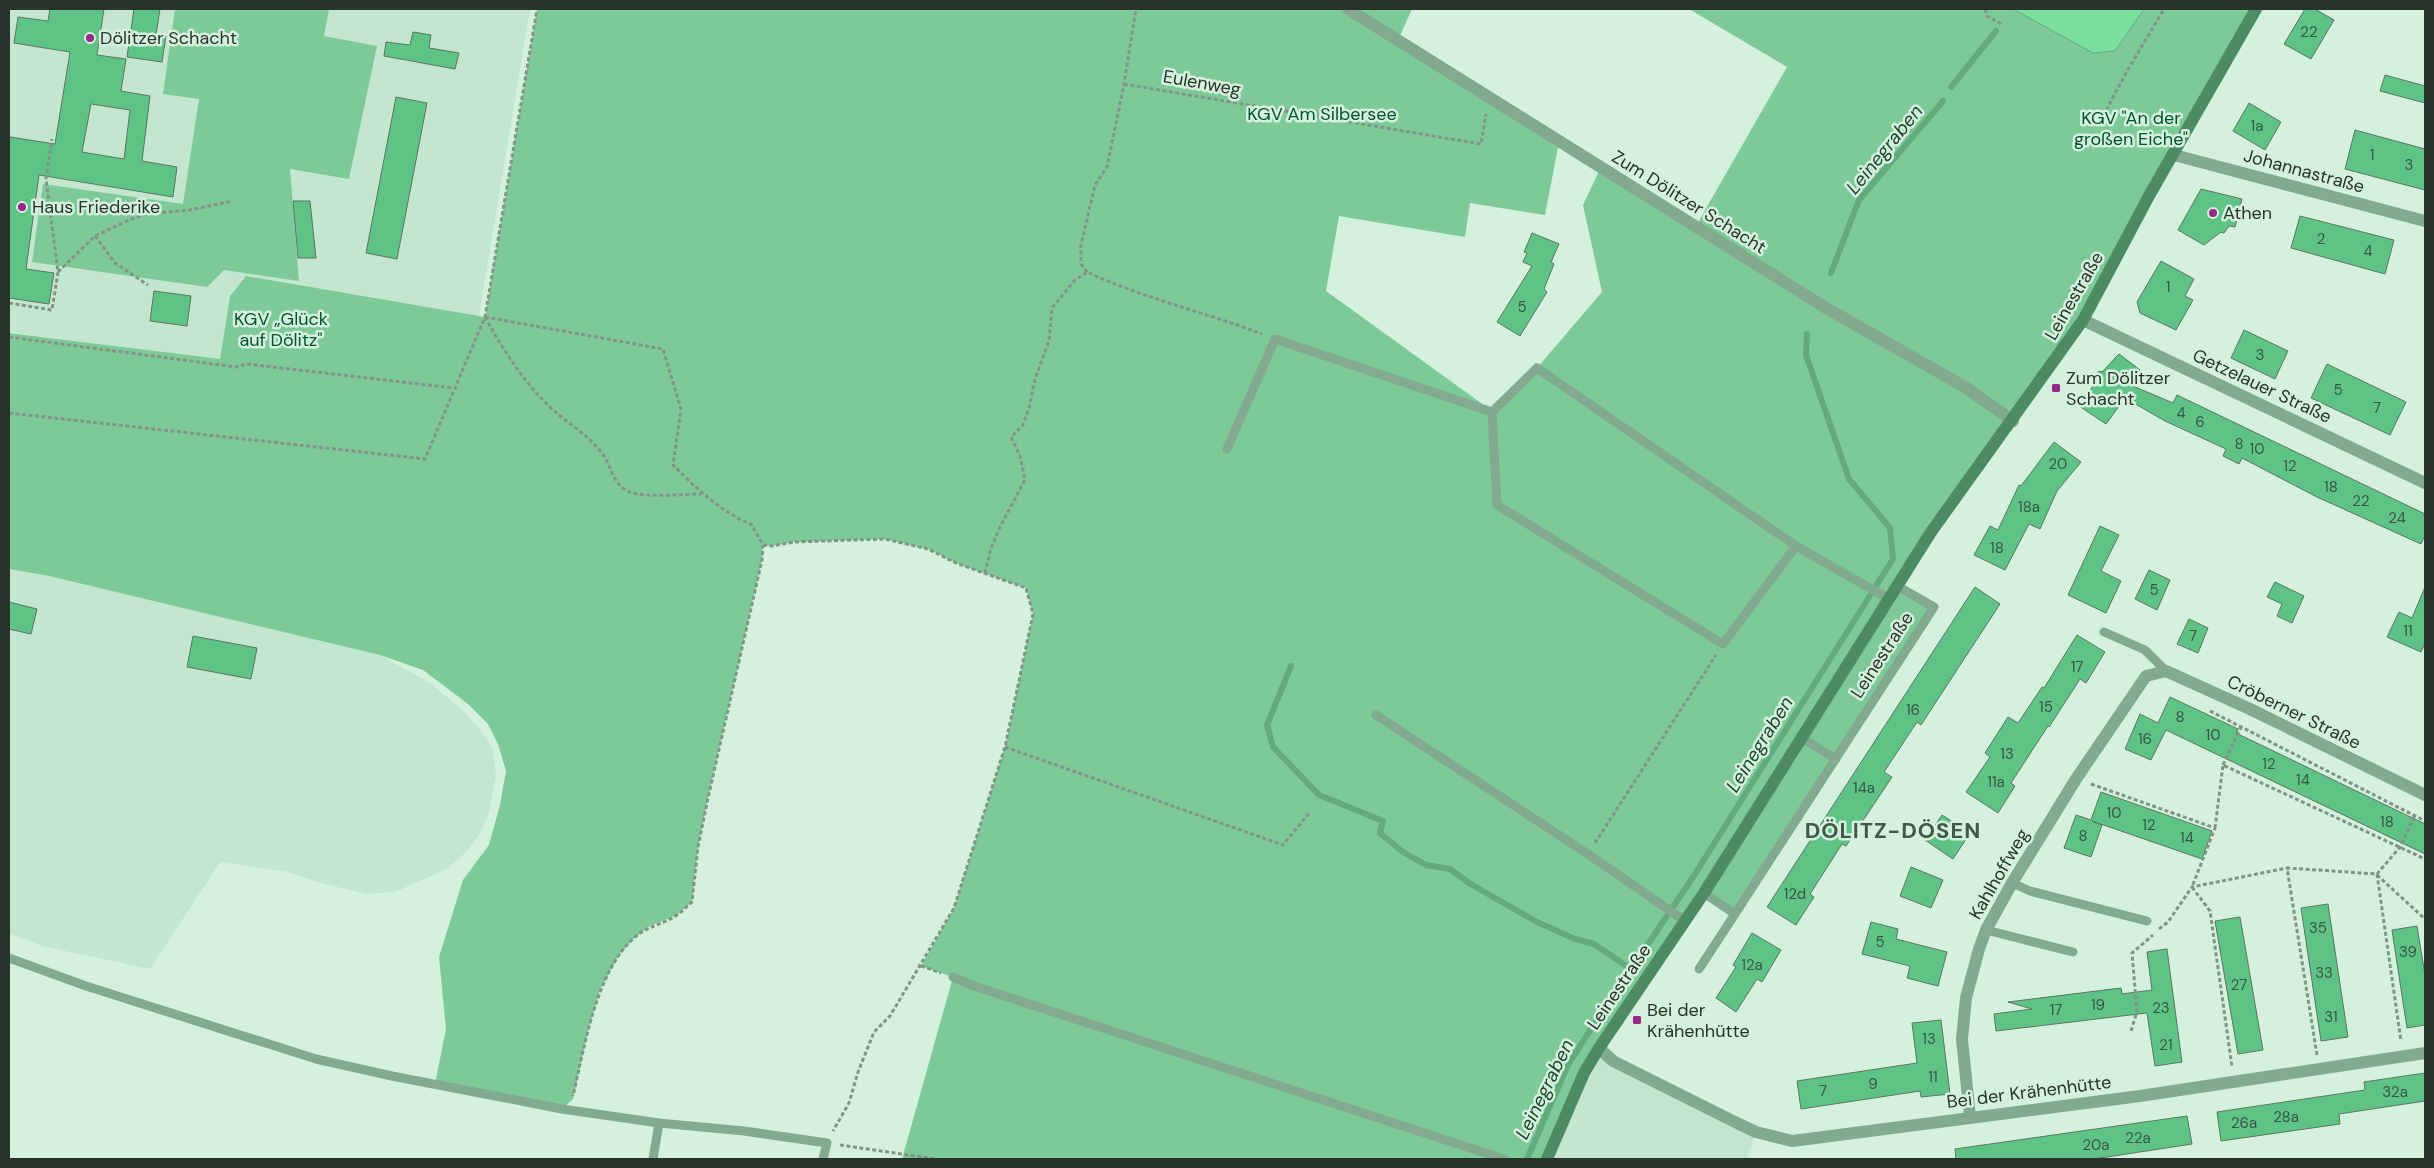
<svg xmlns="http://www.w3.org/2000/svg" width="2434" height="1168" font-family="'DM Sans',sans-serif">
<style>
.built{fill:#c3e7ce}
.green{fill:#7ec998}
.water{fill:#7bdfa0;stroke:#62ab7d}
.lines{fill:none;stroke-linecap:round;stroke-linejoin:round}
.stream{stroke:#62ab7d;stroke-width:6}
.building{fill:#5fc386;stroke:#5b7563;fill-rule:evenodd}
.path{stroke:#819587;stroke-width:3;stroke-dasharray:4 2.5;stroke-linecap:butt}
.lane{stroke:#82aa8f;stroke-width:9}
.street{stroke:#82aa8f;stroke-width:12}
.secondary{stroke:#4d8b64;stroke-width:12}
.poi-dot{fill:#972786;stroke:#d3f1dc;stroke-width:2}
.labels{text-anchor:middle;stroke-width:5;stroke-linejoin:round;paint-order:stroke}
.number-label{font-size:15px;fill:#365742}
.poi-label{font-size:18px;fill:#28332b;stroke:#d3f1dc;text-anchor:start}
.street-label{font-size:18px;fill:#28332b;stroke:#d3f1dc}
.park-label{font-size:18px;fill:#01532c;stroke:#d3f1dc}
.water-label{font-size:19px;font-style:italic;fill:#1c452d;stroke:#d3f1dc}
.district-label{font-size:22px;font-weight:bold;letter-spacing:1px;fill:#405948;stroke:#d3f1dc}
</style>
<rect width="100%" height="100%" fill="#d3f1dc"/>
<path class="built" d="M9 9H530L479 316 246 276 230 296 220 360 9 332Z
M9 569 49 576 380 655 430 683 465 712 482 732 493 749 496 775 489 812 481 832 467 851 447 869 395 892 367 894 321 883 288 872 220 862 150 969 42 946 9 933Z
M1599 1048 1756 1132 1747 1159H1547Z"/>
<path class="green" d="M175 9H329L324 36 377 46 349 179 290 169 299 281 224 270 207 287 32 262 43 184 183 204 199 99 163 94Z
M537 9H1412L1398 40 1559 142 1545 215 1470 203 1465 237 1339 216 1326 291 1492 411 1537 368 1602 292 1583 205 1601 167 1696 226 1787 67 1689 9H2256L2083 320 1897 585 1934 607 1735 914 1704 893 1599 1048 1547 1159H902L953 977 921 966 954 908 1005 747 1033 614 1026 588 956 563 928 549 885 539 794 542 772 546 763 545 762 560 708 798 698 847 692 902 677 915 650 926 634 938 619 955 600 990 588 1031 573 1099 562 1109 435 1084 446 1029 439 957 463 880 489 845 500 805 506 771 498 744 488 724 468 704 423 670 380 655 49 576 9 569V333L220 359 230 296 246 276 485 317Z"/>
<path class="water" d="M2013 9H2144L2115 51 2093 53Z"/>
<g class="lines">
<path class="stream" d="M1951 87 1996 31
M1831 273 1859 200 1943 101
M1291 666 1267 725 1273 747 1319 795 1383 821 1380 833 1403 852 1426 865 1450 869 1469 883 1537 922 1575 939 1594 944 1631 969
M1527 1159 1568 1065 1587 1035 1695 874 1893 559 1890 528 1849 479 1806 355 1807 334"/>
</g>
<path class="building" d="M50 9H104L97 55 126 59 121 91 150 96 142 161 177 167 173 197 39 175 26 269 54 273 49 304 9 298V147L10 137 55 144 70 52 14 43 18 17 48 21ZM91 104 130 110 124 159 82 152Z
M134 9H160L156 35 166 36 162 62 127 57Z
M2305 9H2315L2334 20 2311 59 2284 44Z
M413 32 431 35 429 48 459 53 455 69 384 56 386 42 410 45Z
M2385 75 2425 86V103L2380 91Z
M396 97 427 103 397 259 366 253Z
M2249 103 2281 122 2265 150 2233 131Z
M2355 130 2425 149V190L2345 169Z
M2201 189 2242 199 2235 227 2229 226 2224 233 2221 232 2204 245 2178 230Z
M293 201H310L316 258H298Z
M2300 216 2394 240 2385 274 2291 248Z
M1532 233 1559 244 1551 262 1554 264 1544 289 1547 292 1520 336 1497 322 1532 266 1523 262 1527 253 1524 252Z
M2161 261 2194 279 2185 296 2193 300 2176 330 2140 313 2137 302Z
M154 291 191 296 187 326 150 321Z
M2244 330 2288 351 2275 379 2231 358Z
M2119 354 2140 370 2134 379 2137 381 2133 386 2173 403 2177 395 2425 514V535L2421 544 2317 497 2242 458 2239 464 2223 456 2226 449 2165 421 2125 398 2106 424 2079 406 2098 379 2095 377 2099 371 2102 372Z
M2327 364 2406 402 2390 435 2311 398Z
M2054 442 2081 462 2057 491 2040 529 2029 524 2005 570 1974 555 1990 526 1998 530 2019 485 2021 486Z
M2100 526 2119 535 2101 571 2121 581 2106 613 2068 595Z
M2149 570 2170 580 2157 610 2135 599Z
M2275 582 2304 596 2292 623 2277 616 2282 604 2267 597Z
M1975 587 2000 604 1921 725 1917 722 1884 772 1892 777 1846 846 1842 844 1810 894 1814 897 1796 925 1767 907Z
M2425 587V643L2421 652 2387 637 2399 612 2412 618Z
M9 602 37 609 31 634 9 629Z
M2189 619 2208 628 2198 653 2177 644Z
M2077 635 2105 652 2086 683 2080 679 2049 727 2048 726 2011 783 2015 786 1998 813 1966 792 1990 757 1985 753 2008 717 2018 723 2042 687 2044 688Z
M193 636 257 648 251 679 187 667Z
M2170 697 2238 729 2236 733 2425 824V854L2166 730 2151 760 2125 749 2140 714 2158 723Z
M2101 792 2212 831 2202 859 2092 821 2102 825 2091 857 2064 848 2076 815 2091 820Z
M1942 815 1970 833 1953 859 1925 840Z
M1911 867 1943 880 1931 908 1900 896Z
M2328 904 2348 1037 2321 1041 2301 908Z
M2240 917 2263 1050 2238 1054 2215 921Z
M1871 922 1898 929 1896 939 1947 952 1938 986 1907 978 1910 966 1862 954Z
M2417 926 2425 975V1025L2407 1028 2392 930Z
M1752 933 1781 950 1762 982 1757 979 1736 1012 1716 998 1736 967 1733 965Z
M2167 949 2182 1062 2155 1066 2147 1013 1996 1031 1994 1014 2032 1009 2008 1002 2121 988 2122 994 2152 990 2147 952Z
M1941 1020 1950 1094 1921 1097 1920 1091 1801 1109 1797 1081 1917 1063 1912 1023Z
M2425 1073V1101L2339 1114 2340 1124 2221 1141 2217 1112 2365 1090 2364 1082Z
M2187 1116 2192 1144 2094 1159H1956L1955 1149Z"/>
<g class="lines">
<path class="path" d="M1985 9 1987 16 2001 24
M1124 84 1481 144 1486 114
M2103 116 2126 73 2164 9
M95 236 115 263 148 285
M58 272 95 236 129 220 147 214 190 210 232 201
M1087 272 1081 264V245L1095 185 1107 167 1124 84 1136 9
M9 303 52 310 58 272 46 179 52 139
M485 317 663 349 681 409 673 465C694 486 723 514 751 524L763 545 762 560 708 798 698 847 692 902C687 906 683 911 677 915 664 924 647 926 634 938 596 971 584 1049 573 1096
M485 317C504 351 524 383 553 410 569 424 588 435 602 453 612 466 612 485 630 492 646 498 684 494 702 494
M9 337 236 367 247 364 454 388
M9 413 425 459 485 317 537 9
M763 545 772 546 794 542 885 539 928 549 956 563 1026 588 1033 614 1005 747 954 908 890 1016 874 1032 858 1072 849 1103 833 1131
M985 573 991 548 1001 525 1025 480 1020 456 1011 437 1023 425 1029 408 1035 379 1049 341 1052 308 1074 281 1087 272C1143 298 1204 312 1262 334
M2210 711 2425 821
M1005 747 1283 845 1310 812
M2223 765 2241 727
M2091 784 2215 828 2192 887 2210 911 2232 1067
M2215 828 2223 765 2425 859
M1595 843 1716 655
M2377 874 2401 1041
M2377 875 2425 919
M2159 929 2168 922 2192 887 2287 868
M921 966 941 973
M2131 1031 2137 1012 2132 953 2153 935
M2317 1055 2287 868 2377 874 2400 847 2414 817
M840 1145 936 1159"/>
<path class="lane" d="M1227 449 1275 339 1492 412
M1796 546 1723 644 1497 505 1492 412 1537 368 1796 546 1889 599
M2104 632 2145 650 2166 671
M1376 715 1588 854 1685 921
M1802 738 1836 759
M2012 883 2030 891 2147 921
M1704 893 1735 914 1934 607 1897 586
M1986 930 2073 952
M9 958 86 986 316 1059 392 1076 562 1109 659 1123 744 1131 827 1143 823 1159
M1699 969 1735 914
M953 977 974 986 1504 1159
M653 1159 659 1123"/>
<path class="street" d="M1348 9 1826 308 1965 387 2013 421
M2174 155 2425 221
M2083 320 2425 483
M1599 1048 1613 1061 1739 1124 1756 1132 1792 1141 2140 1096 2425 1053
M1970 1117 1962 1039 1966 998 1979 949 1986 930 2012 883 2076 779 2146 676 2166 671 2250 709 2425 795"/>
<path class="secondary" d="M1547 1159 1584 1073 1599 1048 1704 893 1931 532 2083 320 2150 194 2256 9"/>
</g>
<g class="poi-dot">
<circle cx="90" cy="38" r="5"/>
<circle cx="22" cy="207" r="5"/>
<circle cx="2213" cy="213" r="5"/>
<rect x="2051" y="383" width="10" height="10" rx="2.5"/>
<rect x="1632" y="1015" width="10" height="10" rx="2.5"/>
</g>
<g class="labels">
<g class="number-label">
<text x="2309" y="37">22</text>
<text x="2257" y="131">1a</text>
<text x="2372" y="160">1</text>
<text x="2409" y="170">3</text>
<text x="2321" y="244">2</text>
<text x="2368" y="256">4</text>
<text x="2168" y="292">1</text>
<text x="1522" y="312">5</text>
<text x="2260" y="360">3</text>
<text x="2338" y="395">5</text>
<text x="2377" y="413">7</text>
<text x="2181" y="418">4</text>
<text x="2200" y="427">6</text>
<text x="2239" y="449">8</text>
<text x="2257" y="454">10</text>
<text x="2058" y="469">20</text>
<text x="2290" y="471">12</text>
<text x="2331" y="492">18</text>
<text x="2361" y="506">22</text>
<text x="2029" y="512">18a</text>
<text x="2397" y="523">24</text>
<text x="1997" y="553">18</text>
<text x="2154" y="595">5</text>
<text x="2408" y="636">11</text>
<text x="2193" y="641">7</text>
<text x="2077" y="672">17</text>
<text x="2046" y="712">15</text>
<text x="1913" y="715">16</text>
<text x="2180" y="722">8</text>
<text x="2213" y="740">10</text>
<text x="2145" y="744">16</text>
<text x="2007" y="759">13</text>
<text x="2269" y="769">12</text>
<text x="2303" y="785">14</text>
<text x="1996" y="787">11a</text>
<text x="1864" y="793">14a</text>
<text x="2114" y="818">10</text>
<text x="2387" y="827">18</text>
<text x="2149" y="830">12</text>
<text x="2083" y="841">8</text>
<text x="2187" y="843">14</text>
<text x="1795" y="899">12d</text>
<text x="2318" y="933">35</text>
<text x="1880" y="947">5</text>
<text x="2408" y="957">39</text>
<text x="1752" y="970">12a</text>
<text x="2324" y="978">33</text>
<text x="2239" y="990">27</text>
<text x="2098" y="1010">19</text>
<text x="2161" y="1013">23</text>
<text x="2056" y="1015">17</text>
<text x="2331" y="1022">31</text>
<text x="1929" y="1044">13</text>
<text x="2166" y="1050">21</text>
<text x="1933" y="1082">11</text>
<text x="1873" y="1089">9</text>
<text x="1823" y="1096">7</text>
<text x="2395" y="1097">32a</text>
<text x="2286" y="1122">28a</text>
<text x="2244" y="1128">26a</text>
<text x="2138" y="1143">22a</text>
<text x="2096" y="1150">20a</text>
</g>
<g class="poi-label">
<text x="100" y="44">Dölitzer Schacht</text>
<text x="32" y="213">Haus Friederike</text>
<text x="2223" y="219">Athen</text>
<text x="2066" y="384">Zum Dölitzer<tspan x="2066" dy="21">Schacht</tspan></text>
<text x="1647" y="1016">Bei der<tspan x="1647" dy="21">Krähenhütte</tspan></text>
</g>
<g class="street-label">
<text transform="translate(1202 83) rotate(10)" y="6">Eulenweg</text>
<text transform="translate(2304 171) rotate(15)" y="6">Johannastraße</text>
<text transform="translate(1689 202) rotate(32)" y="6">Zum Dölitzer Schacht</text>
<text transform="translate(2074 296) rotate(-60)" y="6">Leinestraße</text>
<text transform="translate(2262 386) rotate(25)" y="6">Getzelauer Straße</text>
<text transform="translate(1882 655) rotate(-57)" y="6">Leinestraße</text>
<text transform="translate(2294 712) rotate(26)" y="6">Cröberner Straße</text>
<text transform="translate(1999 874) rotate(-60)" y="6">Kahlhoffweg</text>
<text transform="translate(1619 987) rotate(-56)" y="6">Leinestraße</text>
<text transform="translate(2029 1092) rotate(-7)" y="6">Bei der Krähenhütte</text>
</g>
<g class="park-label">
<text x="1322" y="120">KGV Am Silbersee</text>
<text x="2131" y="124">KGV "An der<tspan x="2131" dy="21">großen Eiche"</tspan></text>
<text x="281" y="325">KGV „Glück<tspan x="281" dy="21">auf Dölitz"</tspan></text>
</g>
<g class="water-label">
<text transform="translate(1884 149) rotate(-51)" y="7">Leinegraben</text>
<text transform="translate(1759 744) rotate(-58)" y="7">Leinegraben</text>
<text transform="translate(1544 1089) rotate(-64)" y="7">Leinegraben</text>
</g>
<g class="district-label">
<text x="1893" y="838">DÖLITZ-DÖSEN</text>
</g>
</g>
<rect width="2434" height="1168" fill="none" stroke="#28332b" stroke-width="20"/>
</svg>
